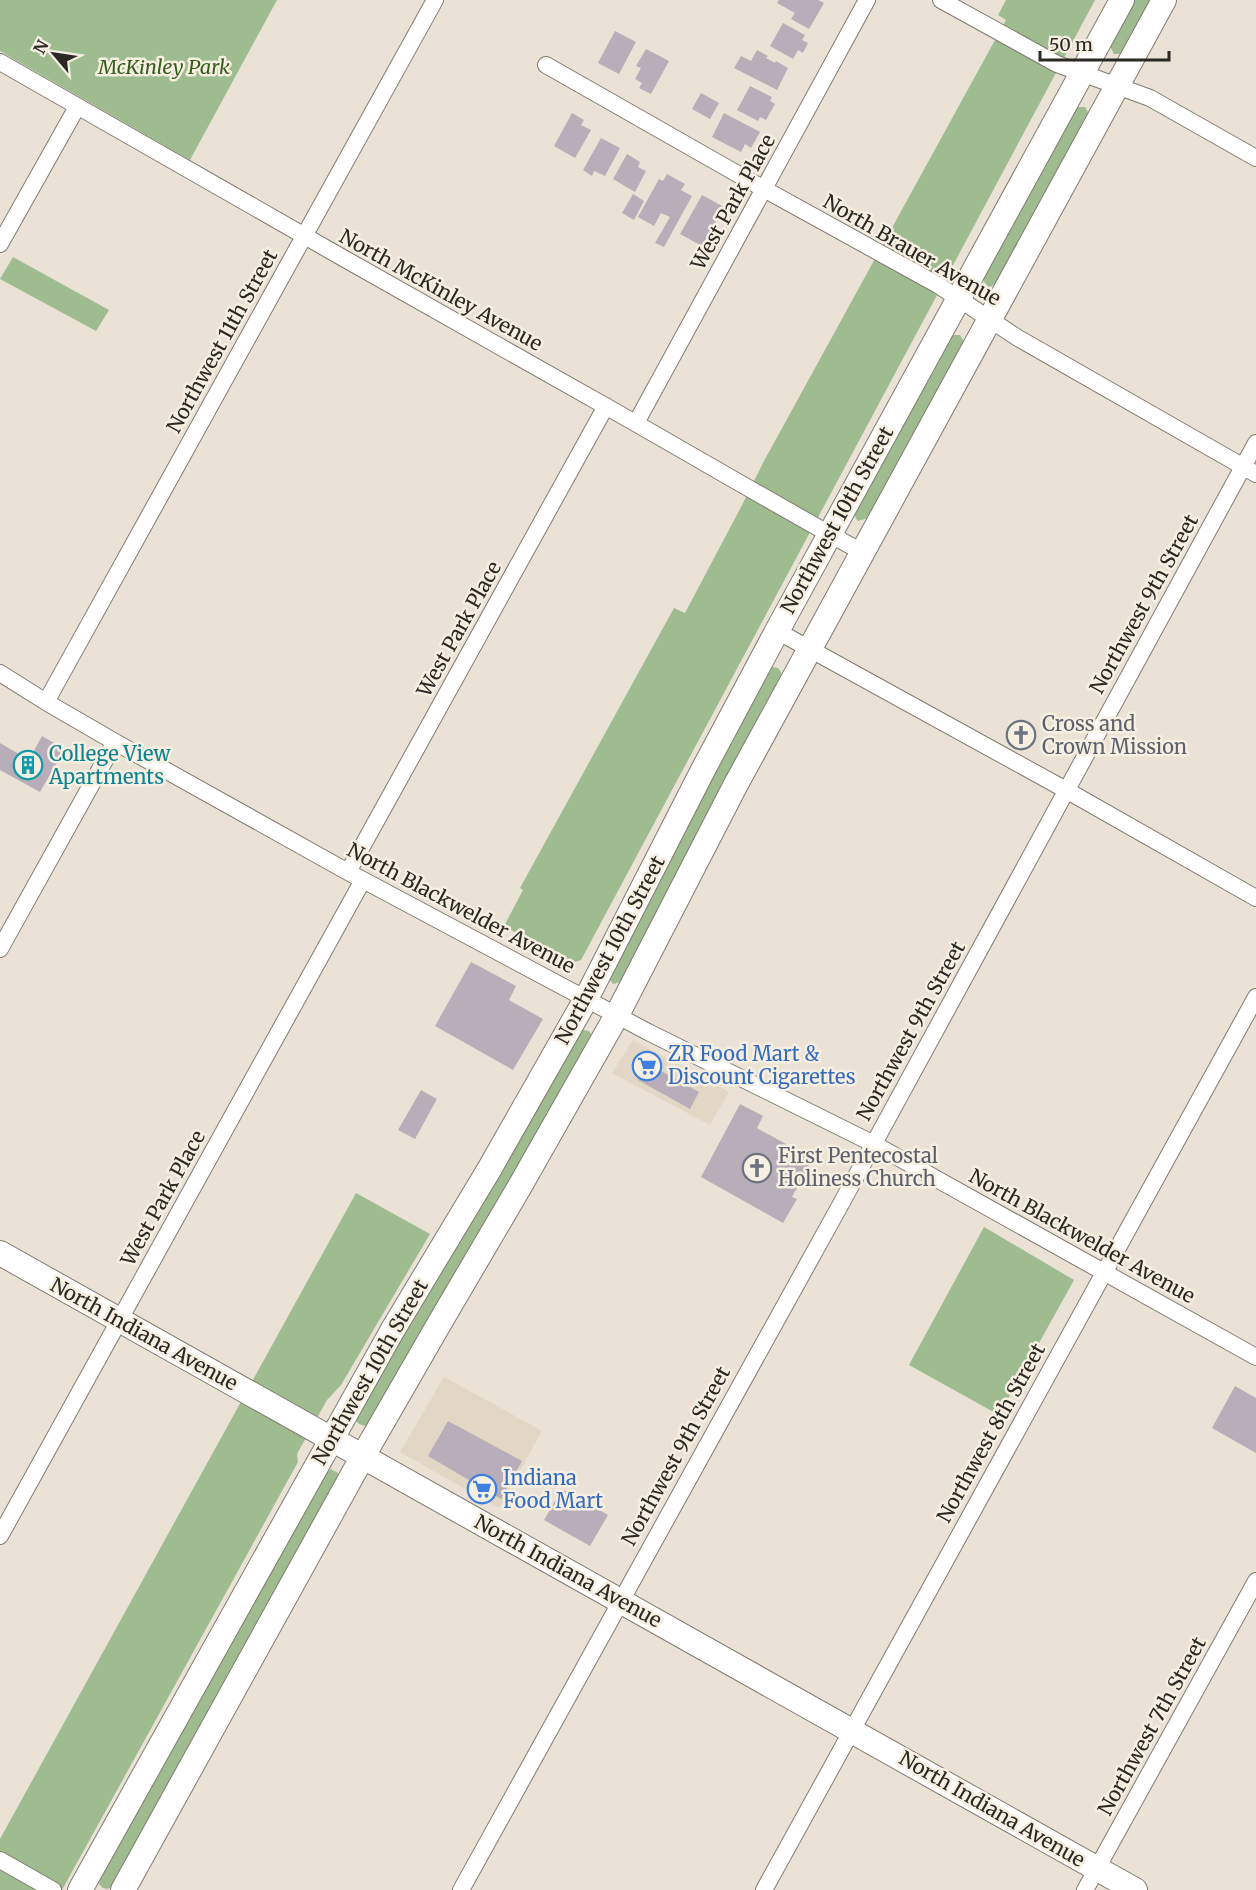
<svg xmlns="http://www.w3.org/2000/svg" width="1256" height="1890" font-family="Merriweather,serif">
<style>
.built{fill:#e1d7c4}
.green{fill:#9ebc8f}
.building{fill:#b7aeba}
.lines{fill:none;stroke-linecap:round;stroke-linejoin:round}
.street-casing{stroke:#817b70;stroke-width:18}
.secondary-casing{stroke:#817b70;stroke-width:26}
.street{stroke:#fff;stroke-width:16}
.secondary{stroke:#fff;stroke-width:24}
.labels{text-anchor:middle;stroke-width:5;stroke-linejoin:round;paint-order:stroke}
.park-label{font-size:20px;font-style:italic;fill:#355e1c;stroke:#f6efe2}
.street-label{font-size:20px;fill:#2b2924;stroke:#f6efe2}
.worship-label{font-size:20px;fill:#5b616d;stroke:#f6efe2;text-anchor:start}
.culture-label{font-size:20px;fill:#0d838f;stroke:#f6efe2;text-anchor:start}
.shop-label{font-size:20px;fill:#366cbe;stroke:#f6efe2;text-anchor:start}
</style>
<rect width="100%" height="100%" fill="#e9e2d5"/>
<path class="built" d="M633 1040 729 1092 710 1125 612 1073Z
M444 1377 542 1431 499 1508 400 1452Z"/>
<path class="green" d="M0 0H277L190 160 0 51Z
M1006 0H1095L581 960 569 964 504 926 523 890 520 888 674 608 685 613 740 509 764 461 1006 20 998 15Z
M1135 0H1152L1121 54H1114L1110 46Z
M1078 107H1085L1088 112V116L997 281 992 286 988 287 983 280 985 273 1075 110Z
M13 257 109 310 96 331 0 279Z
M953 335H960L963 340V345L868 518 858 521 855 517V512L950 339Z
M773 667 778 668 781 672V677L706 817 624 981 613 984 610 980 611 973 767 671Z
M583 1030 589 1031 592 1035 510 1184 434 1308 369 1423 365 1426 359 1424 356 1421V1417L577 1034Z
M356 1193 430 1234 341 1385 327 1400 297 1454 298 1462 62 1890H0V1839Z
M984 1227 1074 1280 999 1415 909 1365Z
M331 1469 338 1473 339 1478 112 1886 108 1889 103 1888 99 1884 100 1878 327 1472Z"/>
<path class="building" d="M779 0H818L824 3 809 29 791 19 795 13 777 3Z
M783 23 805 35 802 40 808 43 803 53 798 50 793 59 770 46Z
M615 31 636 42 619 74 598 63Z
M646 49 669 61 651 94 639 88 642 83 635 79 641 68 636 66Z
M757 50 768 56 766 58 775 63 776 61 788 68 777 90 734 68 741 56 751 61Z
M750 86 772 97 770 101 775 104 766 120 760 117 758 121 737 110Z
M701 93 719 103 710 119 692 109Z
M572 113 584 120 581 125 591 130 575 158 554 146Z
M724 113 760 132 751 148 745 144 741 152 712 137Z
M601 138 620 148 605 176 594 171 592 176 583 170Z
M627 154 640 162 638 167 646 171 635 192 613 179Z
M667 174 685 184 681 190 692 196 664 247 655 243 670 217 661 213 654 226 638 217 659 179 663 181Z
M633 194 644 201 634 220 622 213Z
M702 195 724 207 702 246 680 234Z
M42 736 65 749 40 792 0 770V743L29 760Z
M471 962 516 986 509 1000 543 1019 513 1070 435 1026Z
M647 1066H652L699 1092 690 1109 638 1080Z
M421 1090 437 1099 415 1139 398 1130Z
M740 1104 763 1116 757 1128 813 1159 792 1197 797 1199 783 1223 701 1177Z
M1235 1386 1256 1398V1453L1212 1428Z
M448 1421 522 1461 501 1499 428 1456Z
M562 1489 608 1515 590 1546 544 1520Z"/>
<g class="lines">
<g class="street-casing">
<path id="street" d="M941 0 1057 64 1150 98 1256 158
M0 62C202 178 404 293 607 407 692 455 776 505 862 552
M546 65 764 189 938 285 1018 338 1256 474
M0 244 77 107
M636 423 867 0
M777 631 1066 790 1256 898
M0 673 46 702 115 742 348 872 648 1032 874 1144 1256 1357
M46 702 435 0
M348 872 606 406
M0 949 115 742
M0 1536 363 880
M0 1860 53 1890
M461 1890 842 1202 1256 443
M764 1890 1256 997
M1085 1890 1256 1581"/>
</g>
<g class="secondary-casing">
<path id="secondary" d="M0 1253 1135 1890
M80 1890 392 1331 490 1168 586 999 703 770 777 631 1122 0
M123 1890 363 1456 439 1324 520 1186 617 1015 735 786 1164 0"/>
</g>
<use href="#street" class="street"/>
<use href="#secondary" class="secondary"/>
</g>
<defs>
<g id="church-ring" transform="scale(1.5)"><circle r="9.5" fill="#f6efe2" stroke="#6b7280" stroke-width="1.5"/><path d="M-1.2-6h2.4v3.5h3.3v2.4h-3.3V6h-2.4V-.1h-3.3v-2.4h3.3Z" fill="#6b7280"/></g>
<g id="building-ring" transform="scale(1.5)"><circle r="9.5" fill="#f6efe2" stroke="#0f9aa8" stroke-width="1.5"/><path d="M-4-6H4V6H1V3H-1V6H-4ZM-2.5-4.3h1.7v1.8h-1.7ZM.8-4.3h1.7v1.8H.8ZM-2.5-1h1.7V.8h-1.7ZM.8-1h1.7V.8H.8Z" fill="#0f9aa8"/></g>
<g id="supermarket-ring" transform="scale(1.5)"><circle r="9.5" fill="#f6efe2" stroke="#3f7fe0" stroke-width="1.5"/><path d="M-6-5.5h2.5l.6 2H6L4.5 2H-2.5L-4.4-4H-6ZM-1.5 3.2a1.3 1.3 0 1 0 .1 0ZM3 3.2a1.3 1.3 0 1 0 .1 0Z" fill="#3f7fe0"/></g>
</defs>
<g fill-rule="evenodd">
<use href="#church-ring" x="1021" y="735"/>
<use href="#building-ring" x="28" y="765"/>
<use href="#supermarket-ring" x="647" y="1066"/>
<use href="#church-ring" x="757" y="1168"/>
<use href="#supermarket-ring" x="482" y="1489"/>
</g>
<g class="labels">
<g class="park-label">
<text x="164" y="74">McKinley Park</text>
</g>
<g class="street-label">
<text transform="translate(733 202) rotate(-61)" y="7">West Park Place</text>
<text transform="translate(912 250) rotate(30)" y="7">North Brauer Avenue</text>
<text transform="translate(441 290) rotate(29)" y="7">North McKinley Avenue</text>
<text transform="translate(222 341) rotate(-61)" y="7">Northwest 11th Street</text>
<text transform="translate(837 520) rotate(-61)" y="7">Northwest 10th Street</text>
<text transform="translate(1144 604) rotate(-61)" y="7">Northwest 9th Street</text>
<text transform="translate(459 629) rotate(-61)" y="7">West Park Place</text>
<text transform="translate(461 908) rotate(28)" y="7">North Blackwelder Avenue</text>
<text transform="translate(610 950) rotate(-62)" y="7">Northwest 10th Street</text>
<text transform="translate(911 1031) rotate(-61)" y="7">Northwest 9th Street</text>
<text transform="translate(163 1198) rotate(-61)" y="7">West Park Place</text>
<text transform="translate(1082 1236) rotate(29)" y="7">North Blackwelder Avenue</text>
<text transform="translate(144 1334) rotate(29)" y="7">North Indiana Avenue</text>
<text transform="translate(370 1372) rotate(-60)" y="7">Northwest 10th Street</text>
<text transform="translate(991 1433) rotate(-61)" y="7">Northwest 8th Street</text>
<text transform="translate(676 1456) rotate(-61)" y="7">Northwest 9th Street</text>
<text transform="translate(568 1571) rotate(29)" y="7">North Indiana Avenue</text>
<text transform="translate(1152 1726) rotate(-61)" y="7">Northwest 7th Street</text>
<text transform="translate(992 1809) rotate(30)" y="7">North Indiana Avenue</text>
</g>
<g class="worship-label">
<text x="1042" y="731">Cross and<tspan x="1042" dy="23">Crown Mission</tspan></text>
<text x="778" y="1163">First Pentecostal<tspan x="778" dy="23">Holiness Church</tspan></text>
</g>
<g class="culture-label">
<text x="49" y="761">College View<tspan x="49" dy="23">Apartments</tspan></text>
</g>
<g class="shop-label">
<text x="668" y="1061">ZR Food Mart &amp;<tspan x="668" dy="23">Discount Cigarettes</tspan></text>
<text x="503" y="1485">Indiana<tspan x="503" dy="23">Food Mart</tspan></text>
</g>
</g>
<g transform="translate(54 54) rotate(299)" stroke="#f6efe2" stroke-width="4.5" paint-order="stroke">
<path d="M0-4.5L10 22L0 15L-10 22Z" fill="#2b2924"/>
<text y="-9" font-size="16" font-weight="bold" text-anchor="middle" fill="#2b2924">N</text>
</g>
<path d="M1040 51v9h129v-9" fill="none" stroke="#2b2924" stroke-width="3"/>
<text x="1049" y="51" font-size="18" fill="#2b2924" stroke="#f6efe2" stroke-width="4.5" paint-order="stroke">50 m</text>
</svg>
